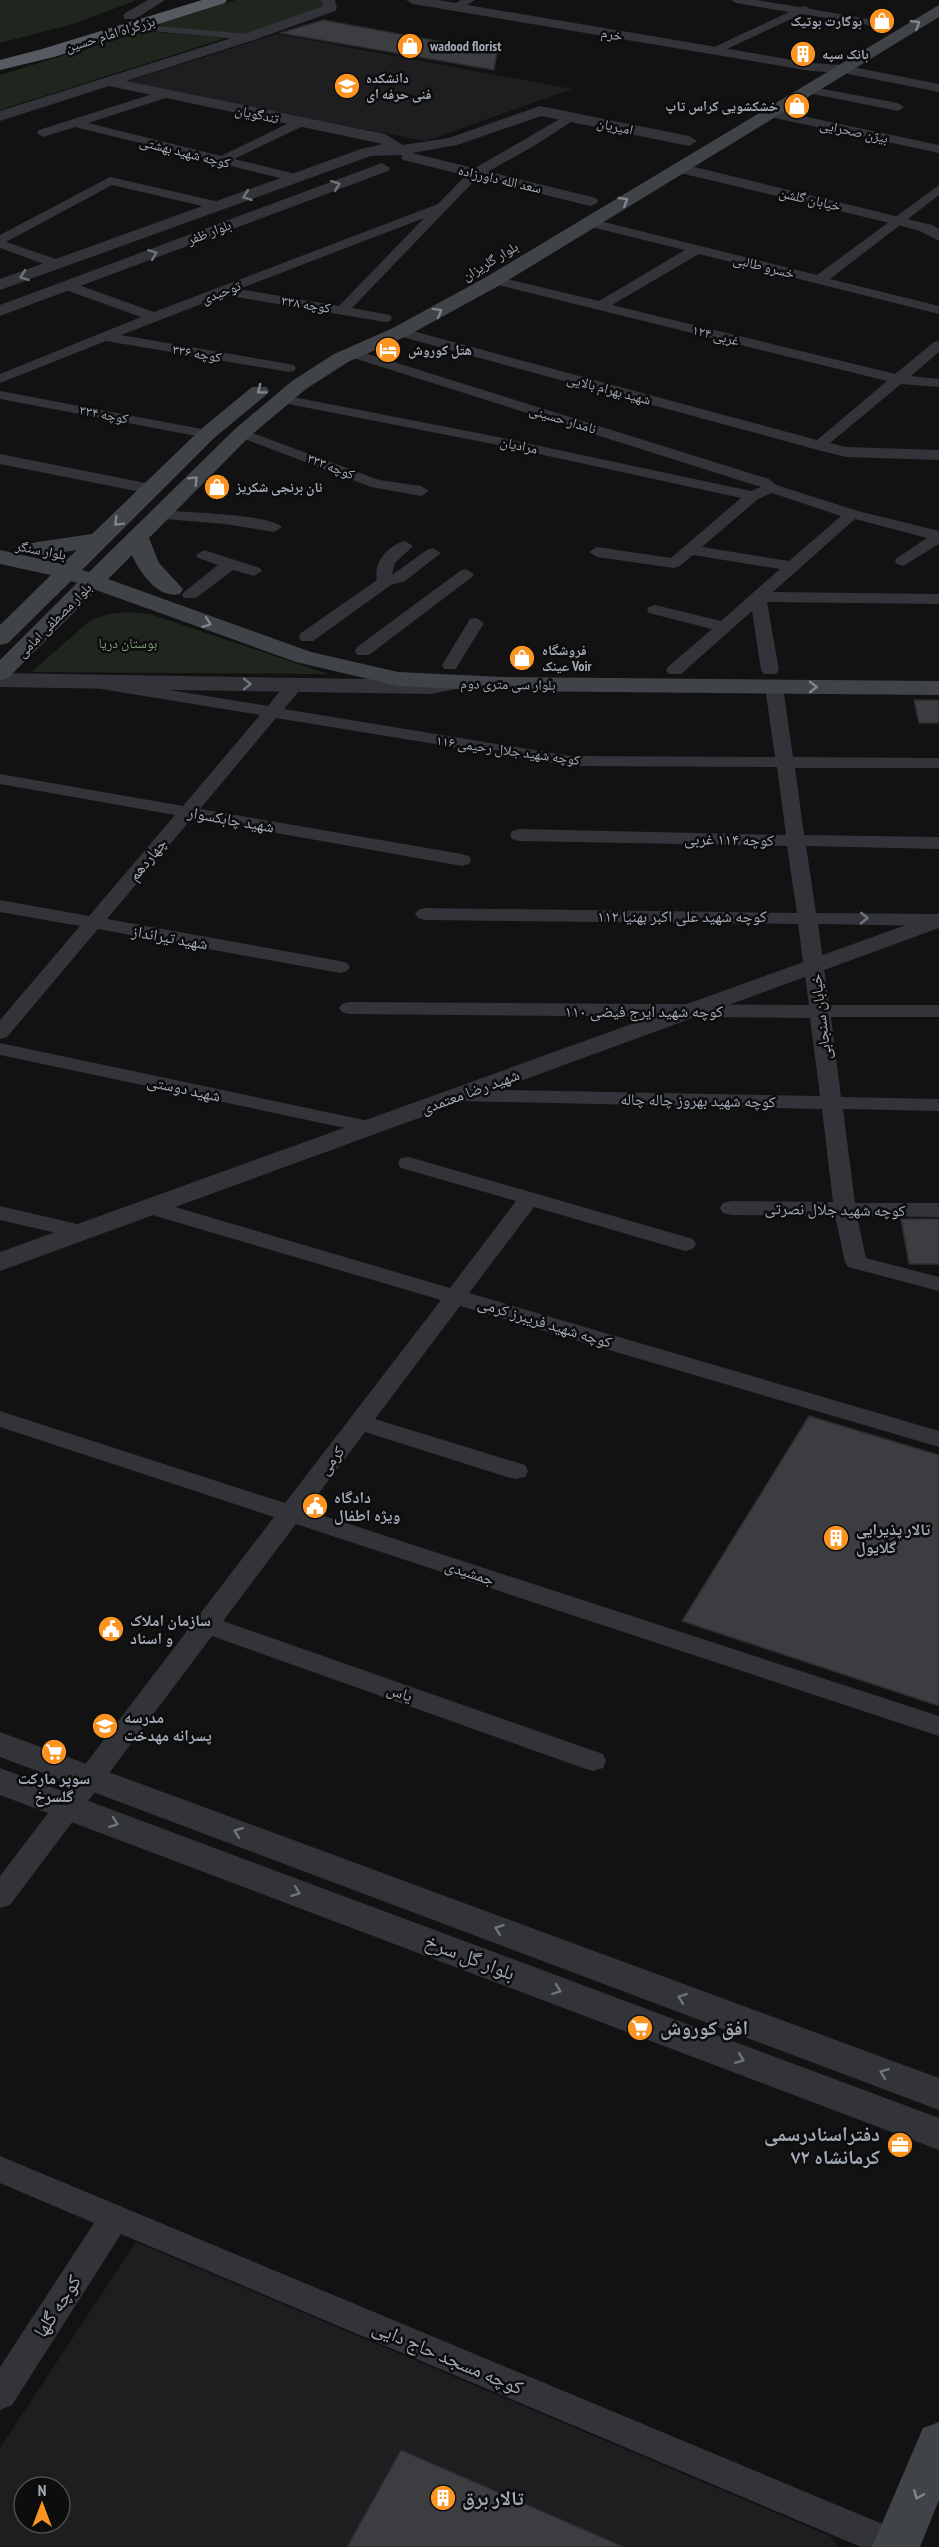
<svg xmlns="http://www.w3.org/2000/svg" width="939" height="2547" font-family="'PT Sans Narrow','Noto Naskh Arabic',sans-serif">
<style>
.built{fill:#1e1e20;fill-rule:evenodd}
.green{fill:#1e261e}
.building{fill:#3c3d41;stroke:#2b2c30;stroke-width:1.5}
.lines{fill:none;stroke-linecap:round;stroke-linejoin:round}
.minor{fill:#323439;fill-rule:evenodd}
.tertiary{fill:#323439;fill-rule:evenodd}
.secondary{fill:#404449;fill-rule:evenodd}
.trunk{fill:#565a61;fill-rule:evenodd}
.oneway{stroke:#80868f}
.oneway2{stroke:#70757d}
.labels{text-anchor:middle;stroke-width:5;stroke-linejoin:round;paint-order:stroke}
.far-poi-label{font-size:14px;font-weight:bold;fill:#a2aab5;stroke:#0d0d0e;text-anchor:start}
.far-street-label{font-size:14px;fill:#a2aab5;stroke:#0d0d0e}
.far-park-label{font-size:14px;fill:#7ba178;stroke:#0d0d0e}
.street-label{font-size:16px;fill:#a2aab5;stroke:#0d0d0e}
.poi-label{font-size:16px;font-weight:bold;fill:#a2aab5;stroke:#0d0d0e;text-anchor:start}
.near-street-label{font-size:20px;fill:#a2aab5;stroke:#0d0d0e}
.near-poi-label{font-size:20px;font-weight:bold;fill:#a2aab5;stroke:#0d0d0e;text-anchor:start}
</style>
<rect width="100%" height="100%" fill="#121213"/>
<path class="built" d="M277 34 572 89 426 141 122 83Z
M136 2242 830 2536 839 2547H0V2448ZM24 2487H60V2523H24Z"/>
<path class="green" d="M0 0H137L73 24 0 43Z
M236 0H322L325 9 291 18 246 34H224L165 29 158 24Z
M143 31 226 38 0 110V75Z
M127 612 150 614 328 674 31 672 91 620 109 614Z"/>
<path class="building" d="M323 20 497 52 494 70 280 33Z
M914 700H939V723H919Z
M901 1219H939V1264H909Z
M809 1416 939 1455V1706L682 1621Z
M401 2450 624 2547H347Z"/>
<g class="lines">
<path class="minor" d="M461 0H475L460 9H452V5Z
M731 0H756L800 7 805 6 810 9 886 22 892 25 886 28 802 14 718 53H710V49L789 12 736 3Z
M133 24 249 34 255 37 249 40 129 29V25Z
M807 86 898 103 904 107 898 111 803 92 801 90Z
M165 90 169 91V97L88 123 221 156 295 120H303V126L234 159 300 175 302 178 296 182 223 164 219 165 213 161 75 127 43 137 37 133 39 130Z
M769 109 939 145V153L765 116 763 113Z
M570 113 576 117 574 120 534 146 478 177 352 308 390 315 392 318 390 321 385 322 225 295 121 335 289 364 294 365 296 368 294 371 289 372 106 341 0 383V374L141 317 63 289 61 286 63 283H73L154 312 438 204 470 171ZM424 218 339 306 239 289Z
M110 177 224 203 225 206 219 210 112 185 6 242 62 261 64 264 62 267H52L0 248V235Z
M939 185V195L830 279 939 306V314L699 254 612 305 895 374 934 342 939 341V352L911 376 939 379V387L901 384 830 443 846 447 939 450V460L846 457 818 450 395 335 393 332 400 328 405 329 817 440 887 381 490 283 488 280 495 276 599 301 685 250 583 225 582 222 583 219 588 218 817 275Z
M352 349 769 479 776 485 858 511 939 531V544L903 566 897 564 895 561 897 558 927 538 855 519 773 592 939 594V604L767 602 779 670 776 674H764L761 670 752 611 681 674H669L666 670 669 666 712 629 649 613 647 610 649 607 655 605 721 621 780 569 693 555 680 566 674 568 597 557 589 552 597 547 671 558 741 498 493 444 283 403 276 399 283 395 493 436 751 491 761 487 347 356 345 353 347 350ZM772 493 841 516 789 561 702 547 758 499Z
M0 391 207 430 214 434 207 438 0 399Z
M242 429 379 480 421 486 429 491 421 496 371 487 237 436 235 433 237 430Z
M0 454 151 484 159 489 151 494 0 464Z
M158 510C179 512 271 514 282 527L274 532 225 524 152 518 150 515 152 512Z
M405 541 413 546 395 563 392 575 427 550 433 548 441 553 405 581 391 585 313 641H301L299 637 301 633 377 580C373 563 388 545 405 541Z
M204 550 260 568 262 571 254 576 233 570 196 598H184L182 595 184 592 218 565 198 558 196 555Z
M466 569 474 574 472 577 369 655H357L355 651 357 647 460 571Z
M476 618 484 623 458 665 456 669H444L442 665 470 619Z
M101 679 268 706C277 696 286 678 301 681L304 685 284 709 570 756 775 757 765 687 768 683H780L783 687 793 757 939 758V768H795L804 835 939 837V849L806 846 816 913 939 914V926L818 924 829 1005H939V1017H831L841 1097 939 1099V1111L843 1109 855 1203H939V1217L857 1216 866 1258 939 1277V1291L848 1267 845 1262 835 1216 731 1215 723 1213 720 1208 723 1203 731 1201 833 1202 822 1109 458 1101 451 1099 448 1095 451 1091 458 1089 820 1096 810 1018 349 1014 342 1012 339 1008 342 1004 349 1002 809 1005 798 924 425 920 418 918 415 914 418 910 425 908 797 913 787 846 519 841 512 839 510 835 512 831 519 829 786 835 777 767 570 766 276 718 200 809 462 854 469 856 471 860 469 864 462 866 192 818 107 919 340 961 347 963 350 967 347 971 340 973 98 929 7 1037 0 1039V1020L80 926 0 912V900L89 916 175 815 0 784V774L183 806 260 715 95 688 92 684 95 680Z
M0 1043 369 1121 376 1123 380 1127 376 1131 369 1133 0 1055Z
M409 1157 693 1239 696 1244 693 1249 685 1251 534 1207 469 1293 939 1431V1447L460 1306 375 1419 525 1465 528 1471 525 1477 516 1479 507 1477 365 1432 306 1510 939 1716V1736L296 1524 223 1621 603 1754 606 1761 603 1768 593 1771 583 1768 212 1636 10 1905 0 1908V1876L274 1517 0 1427V1411L285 1503 441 1300 142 1212 139 1207 142 1202 150 1200 158 1202 450 1288 516 1201 401 1168 398 1163 401 1158Z
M0 1206 90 1227 93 1232 90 1237 82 1239 0 1220Z
M0 2156 909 2535 914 2546 861 2547 121 2234 12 2405 0 2410V2367L94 2223 0 2183Z"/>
<path class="tertiary" d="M148 0H165L135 19H125L123 16 125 13Z
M321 0H335L337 8 335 11 254 40 126 81 385 134 403 145 449 138 540 106 689 136 697 141 689 146 541 116 457 145 412 153 596 198 598 201 596 204 590 206 403 160 401 157 403 155 371 156 0 290V279L361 149 383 144 109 86 0 121V111L244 34 323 6Z
M406 0H438L811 63 843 65 939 84V92L843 73 811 71 413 4Z
M382 163 390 168 388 171 0 316V305Z
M678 163 932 225 939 229V241L920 231 894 224 672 171 670 168 672 165Z
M0 673 431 680 453 676 461 678 464 683 461 688 431 694 0 687Z
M939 913V928L0 1271V1252Z
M0 1732 939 2078V2110L0 1757Z
M0 1768 939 2118V2150L0 1795Z"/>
<path class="secondary" d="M939 5V17L502 284 407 336 348 362 306 389 249 437 149 538 159 563 183 589 180 594C158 599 140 573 132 555L108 579 311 652 398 672 502 677 939 681V695L502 691 398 686 296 662 96 590 8 678 0 680V660L77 583 71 581 8 643 0 645V625L51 575 0 564V550L62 564 77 550 37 556 29 554 26 549 29 544 37 542 92 534 200 430 252 387H266L269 391 266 395 214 438 82 570 89 572 235 429 292 381 334 354 393 328 488 276Z
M939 2422V2500L920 2547H872L923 2428Z"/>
<path class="trunk" d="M202 0H227L225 3 54 57 0 70V60L42 49Z"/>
</g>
<defs><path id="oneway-chevron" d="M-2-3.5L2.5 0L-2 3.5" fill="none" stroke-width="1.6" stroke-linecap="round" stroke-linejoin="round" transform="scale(1.5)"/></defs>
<g class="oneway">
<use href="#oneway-chevron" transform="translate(916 24) rotate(-32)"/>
<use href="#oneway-chevron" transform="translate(624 201) rotate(-31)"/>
<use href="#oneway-chevron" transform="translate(438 312) rotate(-29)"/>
<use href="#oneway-chevron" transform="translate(261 390) rotate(143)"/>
<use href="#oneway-chevron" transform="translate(194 480) rotate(-45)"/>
<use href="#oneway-chevron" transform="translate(118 522) rotate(135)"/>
<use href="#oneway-chevron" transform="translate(207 623) rotate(20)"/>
<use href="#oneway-chevron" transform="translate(813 687)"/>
<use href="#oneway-chevron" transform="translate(918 2495) rotate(112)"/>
</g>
<g class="oneway2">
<use href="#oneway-chevron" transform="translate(336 185) rotate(-21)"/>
<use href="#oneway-chevron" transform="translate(247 196) rotate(160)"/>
<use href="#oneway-chevron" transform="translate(153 254) rotate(-21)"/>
<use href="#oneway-chevron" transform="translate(24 276) rotate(160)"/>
<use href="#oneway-chevron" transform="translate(247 684) rotate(1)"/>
<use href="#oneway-chevron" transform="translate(864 918) rotate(1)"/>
<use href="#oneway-chevron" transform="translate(114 1823) rotate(21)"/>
<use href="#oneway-chevron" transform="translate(238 1832) rotate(-159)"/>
<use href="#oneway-chevron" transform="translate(296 1892) rotate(21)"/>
<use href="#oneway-chevron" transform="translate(499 1929) rotate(-159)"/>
<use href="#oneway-chevron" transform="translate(557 1990) rotate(21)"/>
<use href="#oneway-chevron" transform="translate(682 1998) rotate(-160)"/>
<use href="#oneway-chevron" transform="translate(740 2059) rotate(21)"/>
<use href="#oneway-chevron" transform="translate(884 2073) rotate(-160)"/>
</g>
<defs>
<g id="shop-disc" transform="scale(1.35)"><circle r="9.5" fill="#fc9421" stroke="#0d0d0e"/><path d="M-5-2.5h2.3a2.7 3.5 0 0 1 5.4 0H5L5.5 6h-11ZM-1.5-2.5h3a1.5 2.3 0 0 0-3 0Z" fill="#fff"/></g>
<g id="building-disc" transform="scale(1.35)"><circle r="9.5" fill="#fc9421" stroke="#0d0d0e"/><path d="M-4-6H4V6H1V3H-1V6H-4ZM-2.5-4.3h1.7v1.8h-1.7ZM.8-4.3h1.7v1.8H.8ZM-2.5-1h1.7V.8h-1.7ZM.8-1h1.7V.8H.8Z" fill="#fff"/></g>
<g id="university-disc" transform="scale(1.35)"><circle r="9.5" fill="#fc9421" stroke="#0d0d0e"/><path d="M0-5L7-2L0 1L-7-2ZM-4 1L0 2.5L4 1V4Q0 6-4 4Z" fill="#fff"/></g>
<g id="hotel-disc" transform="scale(1.35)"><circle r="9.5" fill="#fc9421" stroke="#0d0d0e"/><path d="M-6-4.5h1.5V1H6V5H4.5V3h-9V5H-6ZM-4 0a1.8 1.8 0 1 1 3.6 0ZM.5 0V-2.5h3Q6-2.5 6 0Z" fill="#fff"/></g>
<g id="civic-disc" transform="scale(1.35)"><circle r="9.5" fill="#fc9421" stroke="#0d0d0e"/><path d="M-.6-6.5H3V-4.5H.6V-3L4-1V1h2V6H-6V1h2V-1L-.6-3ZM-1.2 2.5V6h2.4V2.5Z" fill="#fff"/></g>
<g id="school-disc" transform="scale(1.35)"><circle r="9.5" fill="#fc9421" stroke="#0d0d0e"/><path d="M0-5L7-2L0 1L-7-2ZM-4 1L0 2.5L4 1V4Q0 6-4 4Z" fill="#fff"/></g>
<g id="supermarket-disc" transform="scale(1.35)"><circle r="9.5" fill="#fc9421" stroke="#0d0d0e"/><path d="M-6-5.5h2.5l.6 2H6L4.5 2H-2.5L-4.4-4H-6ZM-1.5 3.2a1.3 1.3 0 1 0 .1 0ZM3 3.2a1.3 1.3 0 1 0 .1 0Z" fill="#fff"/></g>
<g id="office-disc" transform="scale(1.35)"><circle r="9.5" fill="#fc9421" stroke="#0d0d0e"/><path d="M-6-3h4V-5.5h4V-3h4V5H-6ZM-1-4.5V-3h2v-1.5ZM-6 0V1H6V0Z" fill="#fff"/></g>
</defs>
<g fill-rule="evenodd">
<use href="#shop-disc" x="882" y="21"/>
<use href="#shop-disc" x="410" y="46"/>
<use href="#building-disc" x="803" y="54"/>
<use href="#university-disc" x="347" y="86"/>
<use href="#shop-disc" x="797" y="106"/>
<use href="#hotel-disc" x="388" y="350"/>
<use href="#shop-disc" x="217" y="487"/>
<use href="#shop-disc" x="522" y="658"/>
<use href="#civic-disc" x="315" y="1506"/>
<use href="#building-disc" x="836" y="1538"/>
<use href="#civic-disc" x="111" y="1629"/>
<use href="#school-disc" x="105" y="1726"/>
<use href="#supermarket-disc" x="54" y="1752"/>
<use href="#supermarket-disc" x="640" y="2028"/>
<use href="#office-disc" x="900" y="2145"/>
<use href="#building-disc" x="443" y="2498"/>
</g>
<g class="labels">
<g class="far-poi-label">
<text x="862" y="26" text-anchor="end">بوگارت بوتیک</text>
<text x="430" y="51">wadood florist</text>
<text x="822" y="59">بانک سپه</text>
<text x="366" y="83">دانشکده<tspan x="366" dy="16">فنی حرفه ای</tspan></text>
<text x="778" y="111" text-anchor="end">خشکشویی کراس تاپ</text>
<text x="408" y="355">هتل کوروش</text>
<text x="236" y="492">نان برنجی شکریز</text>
<text x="542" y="655">فروشگاه<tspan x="542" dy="16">عینک Voir</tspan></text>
</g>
<g class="far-street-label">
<text transform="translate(110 34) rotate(-17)" y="5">بزرگراه امام حسین</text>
<text transform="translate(612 34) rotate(10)" y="5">خرم</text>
<text transform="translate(257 114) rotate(12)" y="5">تندگویان</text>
<text transform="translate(615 126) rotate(12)" y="5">امیریان</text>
<text transform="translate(854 131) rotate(12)" y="5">بیژن صحرایی</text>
<text transform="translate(185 152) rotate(14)" y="5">کوچه شهید بهشتی</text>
<text transform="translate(500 179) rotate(13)" y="5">سعد الله داورزاده</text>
<text transform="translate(810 199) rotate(13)" y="5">خیابان گلشن</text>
<text transform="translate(209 232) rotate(-21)" y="5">بلوار ظفر</text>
<text transform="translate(490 261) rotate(-31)" y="5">بلوار گلریزان</text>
<text transform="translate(764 266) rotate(14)" y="5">خسرو طالبی</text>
<text transform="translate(221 292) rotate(-21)" y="5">توحیدی</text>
<text transform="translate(306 304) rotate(9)" y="5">کوچه ۳۳۸</text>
<text transform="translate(716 335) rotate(14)" y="5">۱۲۴ غربی</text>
<text transform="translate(197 353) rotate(10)" y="5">کوچه ۳۳۶</text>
<text transform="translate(609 389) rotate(15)" y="5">شهید بهرام بالایی</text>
<text transform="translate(104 414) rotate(11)" y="5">کوچه ۳۳۴</text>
<text transform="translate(563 419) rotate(17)" y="5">نامدار حسینی</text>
<text transform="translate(519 445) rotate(12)" y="5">مرادیان</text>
<text transform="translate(331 466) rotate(21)" y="5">کوچه ۳۳۳</text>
<text transform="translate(41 550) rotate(11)" y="5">بلوار سنگر</text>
<text transform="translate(54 620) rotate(-45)" y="5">بلوار مصطفی امامی</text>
<text transform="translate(508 684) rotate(1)" y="5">بلوار سی متری دوم</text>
<text transform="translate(508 750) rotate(8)" y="5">کوچه شهید جلال رحیمی ۱۱۶</text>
</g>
<g class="far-park-label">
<text x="128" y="648">بوستان دریا</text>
</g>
<g class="street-label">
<text transform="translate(231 819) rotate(10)" y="6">شهید چابکسوار</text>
<text transform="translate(729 839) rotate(1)" y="6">کوچه ۱۱۴ غربی</text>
<text transform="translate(147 859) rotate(-50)" y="6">چهاردهم</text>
<text x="682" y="922">کوچه شهید علی اکبر بهنیا ۱۱۲</text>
<text transform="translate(170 937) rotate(10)" y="6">شهید تیرانداز</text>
<text x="644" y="1017">کوچه شهید ایرج فیضی ۱۱۰</text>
<text transform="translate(820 1017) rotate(-97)" y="6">خیابان سنجابی</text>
<text transform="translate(184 1088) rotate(12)" y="6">شهید دوستی</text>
<text transform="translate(470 1091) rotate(-20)" y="6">شهید رضا معتمدی</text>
<text transform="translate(698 1100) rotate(1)" y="6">کوچه شهید بهروز چاله چاله</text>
<text transform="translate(835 1209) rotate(1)" y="6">کوچه شهید جلال نصرتی</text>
<text transform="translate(545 1322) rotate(17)" y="6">کوچه شهید فریبرز کرمی</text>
<text transform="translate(331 1460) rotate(-53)" y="6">کرمی</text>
<text transform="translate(470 1572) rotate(18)" y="6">جمشیدی</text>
<text transform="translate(400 1692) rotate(19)" y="6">یاس</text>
</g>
<g class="poi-label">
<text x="334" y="1503">دادگاه<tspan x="334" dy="18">ویژه اطفال</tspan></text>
<text x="856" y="1535">تالار پذیرایی<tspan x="856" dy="18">گلایول</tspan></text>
<text x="130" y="1626">سازمان املاک<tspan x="130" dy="18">و اسناد</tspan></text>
<text x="124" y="1723">مدرسه<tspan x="124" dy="18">پسرانه مهدخت</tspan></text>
<text x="54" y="1784" text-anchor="middle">سوپر مارکت<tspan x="54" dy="18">گلسرخ</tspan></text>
</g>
<g class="near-street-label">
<text transform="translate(470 1957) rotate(21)" y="7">بلوار گل سرخ</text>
<text transform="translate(57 2306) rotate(-57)" y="7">کوچه گلها</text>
<text transform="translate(448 2357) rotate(23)" y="7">کوچه مسجد حاج دایی</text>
</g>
<g class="near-poi-label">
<text x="660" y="2035">افق کوروش</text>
<text x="880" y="2141" text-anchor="end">دفتراسنادرسمی<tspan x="880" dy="23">۷۲ کرمانشاه</tspan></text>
<text x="462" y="2505">تالار برق</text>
</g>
</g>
<g transform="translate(42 2505)"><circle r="28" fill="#0d0d0e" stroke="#494c51" stroke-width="1.5"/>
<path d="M0-4.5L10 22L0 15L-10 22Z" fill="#fc9421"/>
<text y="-9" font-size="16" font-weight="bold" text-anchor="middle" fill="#a2aab5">N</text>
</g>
</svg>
